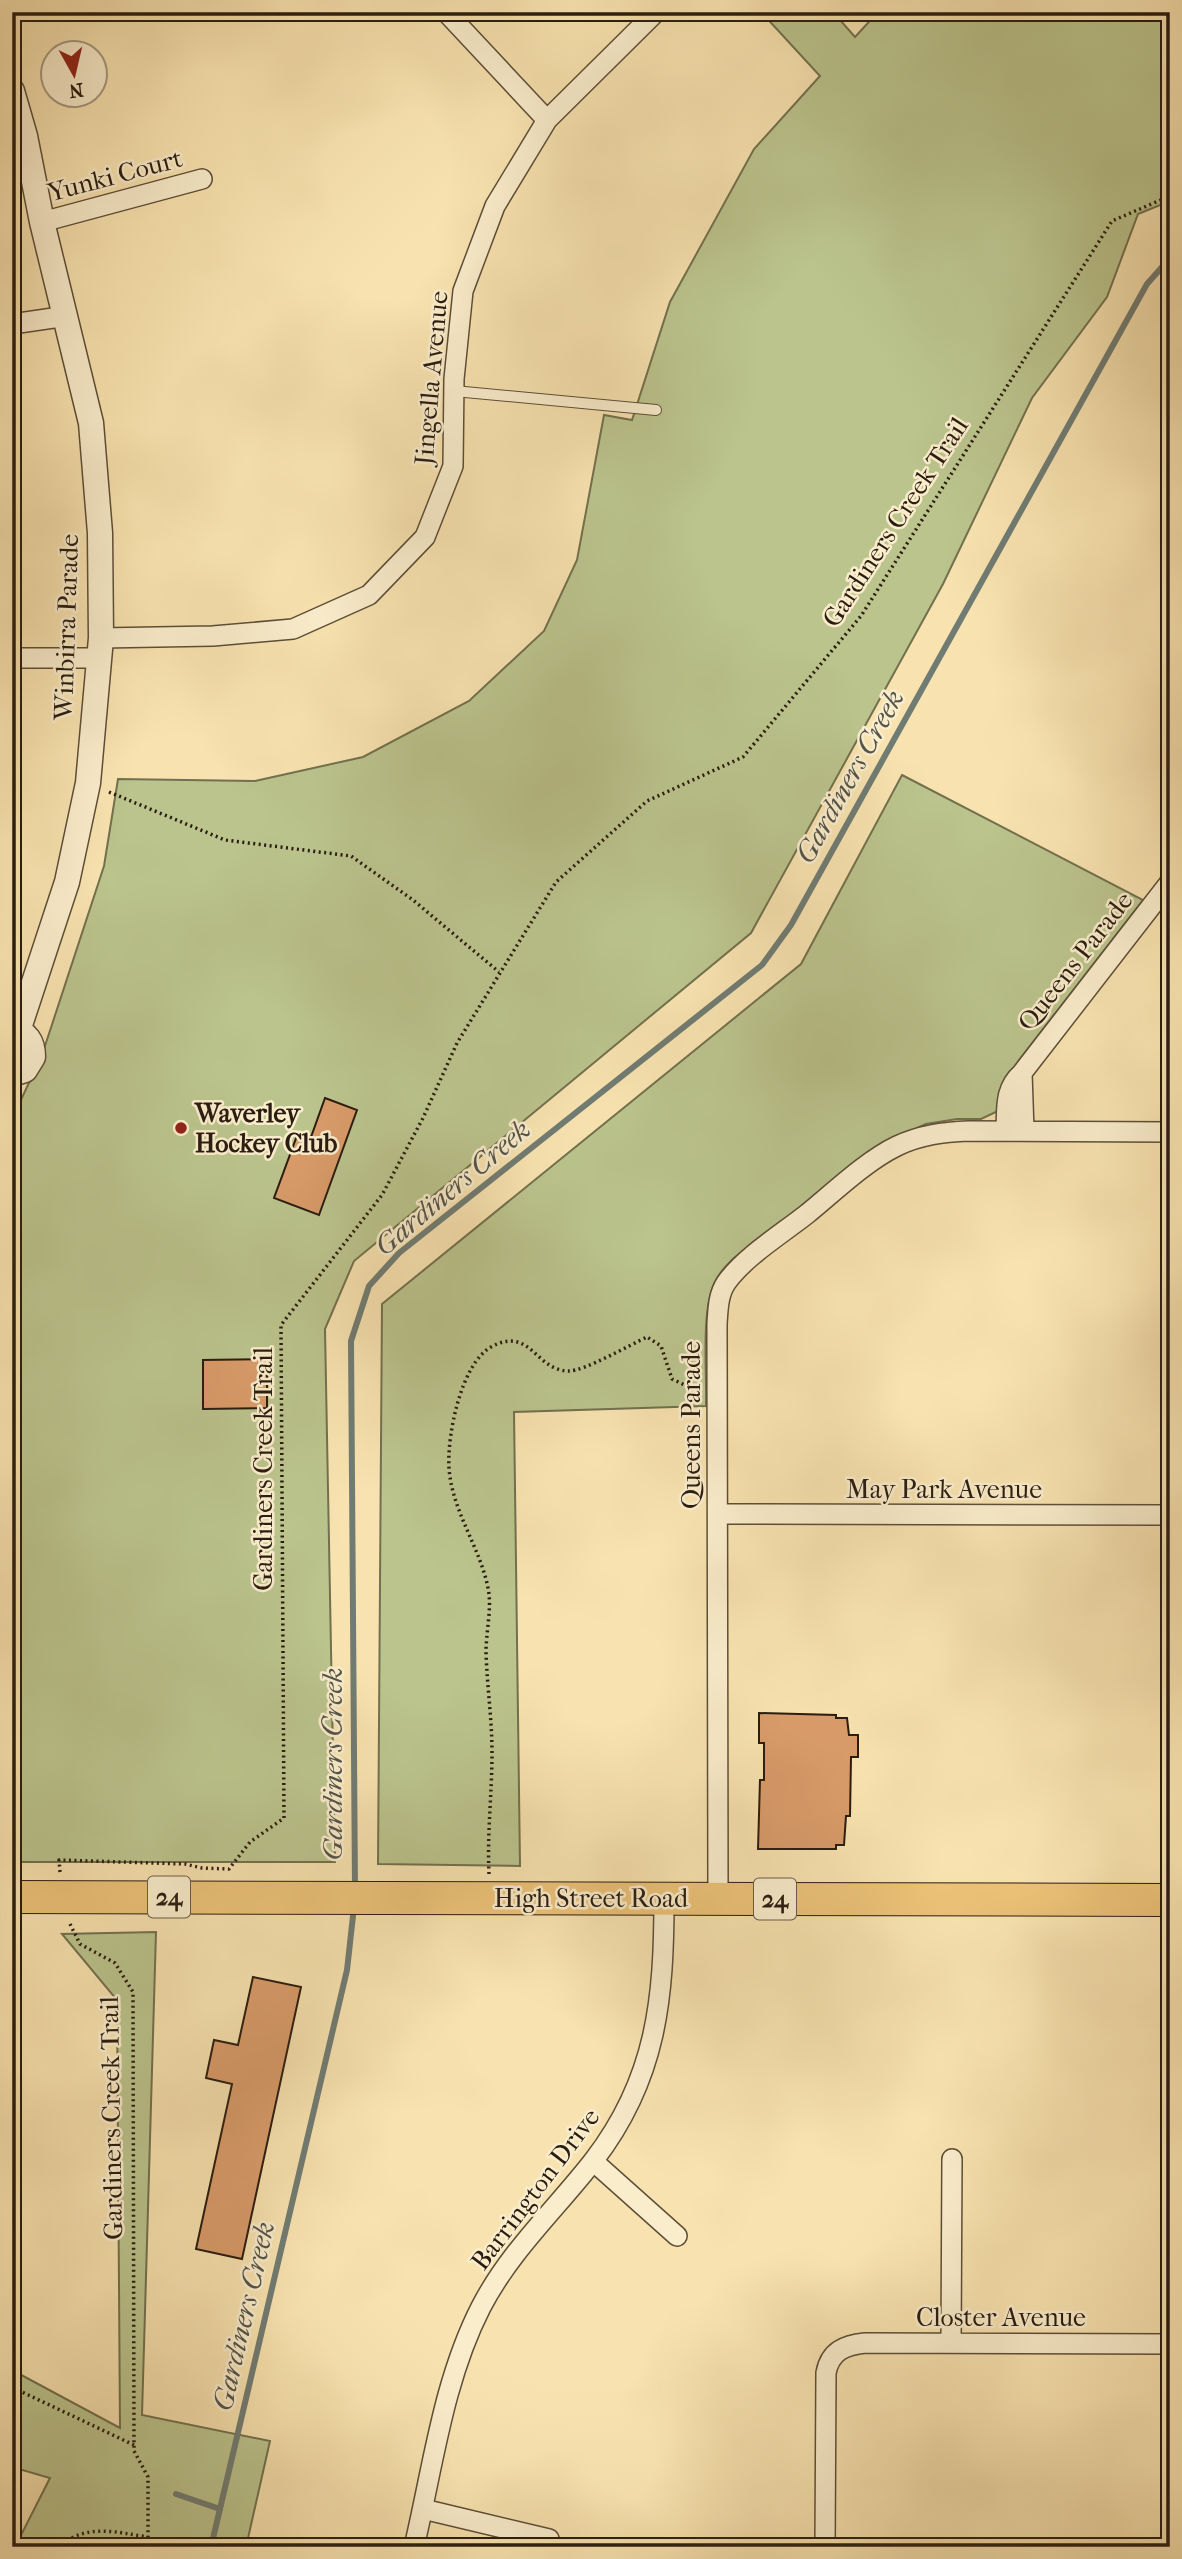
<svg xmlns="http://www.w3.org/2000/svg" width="1182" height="2559" font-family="'IM FELL French Canon',serif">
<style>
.green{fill:#bbc48d;stroke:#72704e;stroke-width:2}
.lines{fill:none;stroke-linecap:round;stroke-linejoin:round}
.stream{stroke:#707c73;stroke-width:6}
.building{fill:#d99b6a;stroke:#291c10;stroke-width:2}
.service-casing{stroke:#5d4e38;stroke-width:12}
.minor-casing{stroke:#5d4e38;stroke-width:22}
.tertiary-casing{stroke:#5d4e38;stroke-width:27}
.primary-casing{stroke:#291c10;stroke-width:34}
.path{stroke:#291c10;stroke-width:3.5;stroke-dasharray:2 3.5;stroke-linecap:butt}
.service{stroke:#faedcc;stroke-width:10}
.minor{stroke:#faedcc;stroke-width:19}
.tertiary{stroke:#faedcc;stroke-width:24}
.primary{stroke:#ecc278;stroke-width:32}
.poi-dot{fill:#8f2418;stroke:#faedcc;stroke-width:2.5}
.labels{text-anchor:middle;stroke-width:5;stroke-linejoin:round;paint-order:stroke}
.shield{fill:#faedcc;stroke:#685b48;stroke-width:2}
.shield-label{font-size:24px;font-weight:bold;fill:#291c10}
.street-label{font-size:26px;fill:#291c10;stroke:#faedcc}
.poi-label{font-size:26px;font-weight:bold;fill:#291c10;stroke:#faedcc;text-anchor:start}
.water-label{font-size:28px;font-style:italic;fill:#53544a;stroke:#faedcc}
</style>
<rect width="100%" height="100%" fill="#f8e3b0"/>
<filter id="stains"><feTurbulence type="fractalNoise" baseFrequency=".00286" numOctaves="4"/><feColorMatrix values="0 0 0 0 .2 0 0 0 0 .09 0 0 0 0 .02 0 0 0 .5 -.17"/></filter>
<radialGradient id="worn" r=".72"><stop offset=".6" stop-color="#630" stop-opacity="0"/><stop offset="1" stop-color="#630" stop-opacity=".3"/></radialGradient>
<path class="green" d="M761 12H833L855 37 878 12H1170V201L1138 214 1107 297 1032 398 943 584 751 933 354 1261 325 1329 335 1862H12V1119L42 1055 104 866 118 779 255 781 363 757 469 701 544 631 577 560 604 415 632 420 670 302 754 149 820 76Z
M902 775 1143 900 1019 1060 1011 1072 1002 1103 996 1112 981 1119H957L926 1124 882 1143 734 1258C726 1266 718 1274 714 1284 701 1313 707 1373 706 1406L514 1412 520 1866 378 1864 382 1304 801 964Z
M156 1932 142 2415 270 2441 246 2547H15L50 2478 12 2467V2370L120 2428 117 2000 62 1934Z"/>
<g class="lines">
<path class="stream" d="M355 1889 351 1341 369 1286 399 1253 762 965 791 925 1147 284 1170 258
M176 2494 220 2509
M211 2547 347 1970 354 1907"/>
</g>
<path class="building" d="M325 1098 357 1110 319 1215 274 1198 298 1133 311 1137Z
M267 1359V1408L203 1409V1360Z
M759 1713 836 1715V1718H847L849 1735H858V1757H851L850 1816H846L844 1845H836V1849H758L760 1780H764V1743H759Z
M253 1977 301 1987 242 2259 196 2249 232 2084 206 2078 214 2040 238 2045Z"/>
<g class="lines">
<g class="service-casing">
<path id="service" d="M454 391 656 410"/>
</g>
<g class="minor-casing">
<path id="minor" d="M446 12 547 120
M42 222 202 179
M12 324 67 316
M101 638 213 636 293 629 369 595 425 537 453 466 454 379 463 291 495 206 547 120 656 12
M12 658H99
M1022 1073 1024 1131
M1006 1131C1007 1108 1004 1089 1022 1073L1170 882
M718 1514 1170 1515
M718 1899 717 1324C718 1310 718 1295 726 1283 744 1257 783 1233 807 1214 834 1192 866 1161 897 1146 920 1135 943 1132 969 1131L1170 1132
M593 2161 677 2236
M951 2343 952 2159
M423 2509 549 2539
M414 2547C433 2467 443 2381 481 2307 510 2251 556 2209 594 2160 657 2078 664 1998 664 1899
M825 2547 826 2373C830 2351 845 2345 865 2343L1170 2344"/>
</g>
<g class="tertiary-casing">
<path id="tertiary" d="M12 91 25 136 42 222 91 423 100 533 101 638 88 783 67 882 18 1031
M12 1030C27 1032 33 1042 33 1057L25 1070 12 1074"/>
</g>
<g class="primary-casing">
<path id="primary" d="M12 1897 1170 1900"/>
</g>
<path class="path" d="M109 792 225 840 351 856 413 900 499 972
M60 1872 59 1860 185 1864 202 1868 229 1869 250 1842 284 1818 281 1325 382 1195 423 1118 457 1043 556 882 647 801 743 757 861 616 1112 221 1170 196
M489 1874C487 1834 492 1793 492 1753 492 1719 487 1686 486 1652 486 1633 491 1613 489 1594 483 1551 452 1513 449 1468 447 1435 461 1364 491 1347 531 1325 535 1371 569 1371 584 1371 630 1345 647 1337L661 1346 672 1379 689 1387 699 1388
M70 1924 80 1944 115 1963 133 1992 134 2451 148 2477V2547
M12 2391 22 2392 134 2445
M58 2547C87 2523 114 2532 148 2537"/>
<use href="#service" class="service"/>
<use href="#minor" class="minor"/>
<use href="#tertiary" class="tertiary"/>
<use href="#primary" class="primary"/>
</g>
<circle class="poi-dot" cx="181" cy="1128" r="7"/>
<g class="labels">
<g class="shield">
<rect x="148" y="1876.5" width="42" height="41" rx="5"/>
<rect x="754" y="1878.5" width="42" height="41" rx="5"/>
</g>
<g class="shield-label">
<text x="169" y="1905">24</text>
<text x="775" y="1907">24</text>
</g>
<g class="street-label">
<text transform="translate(115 175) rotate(-15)" y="9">Yunki Court</text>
<text transform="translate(431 378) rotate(-85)" y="9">Jingella Avenue</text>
<text transform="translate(895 522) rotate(-57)" y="9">Gardiners Creek Trail</text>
<text transform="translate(66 627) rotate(-88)" y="9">Winbirra Parade</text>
<text transform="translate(1075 961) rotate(-52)" y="9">Queens Parade</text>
<text transform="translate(691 1425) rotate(-90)" y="9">Queens Parade</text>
<text transform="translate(263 1469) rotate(-90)" y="9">Gardiners Creek Trail</text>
<text x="944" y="1498">May Park Avenue</text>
<text x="591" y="1907">High Street Road</text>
<text transform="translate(111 2118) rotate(-91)" y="9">Gardiners Creek Trail</text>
<text transform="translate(535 2189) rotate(-53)" y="9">Barrington Drive</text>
<text x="1001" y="2326">Closter Avenue</text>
</g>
<g class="poi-label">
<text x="195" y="1122">Waverley<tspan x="195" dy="30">Hockey Club</tspan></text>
</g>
<g class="water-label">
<text transform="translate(849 776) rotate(-61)" y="10">Gardiners Creek</text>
<text transform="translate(452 1187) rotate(-40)" y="10">Gardiners Creek</text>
<text transform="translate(332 1764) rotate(-90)" y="10">Gardiners Creek</text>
<text transform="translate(243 2316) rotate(-77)" y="10">Gardiners Creek</text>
</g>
</g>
<rect width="1182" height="2559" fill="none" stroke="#f8e3b0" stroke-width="42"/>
<rect x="14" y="14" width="1154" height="2531" fill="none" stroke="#291c10" stroke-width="3.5"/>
<rect x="21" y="21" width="1140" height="2517" fill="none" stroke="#291c10" stroke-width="2"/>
<g transform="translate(74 74) rotate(172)"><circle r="33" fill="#faedcc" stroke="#a69981" stroke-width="2"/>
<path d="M0-5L12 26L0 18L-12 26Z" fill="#8f2418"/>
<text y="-10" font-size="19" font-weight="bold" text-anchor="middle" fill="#291c10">N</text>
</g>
<rect width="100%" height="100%" filter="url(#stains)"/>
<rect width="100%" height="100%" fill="url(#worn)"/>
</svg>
